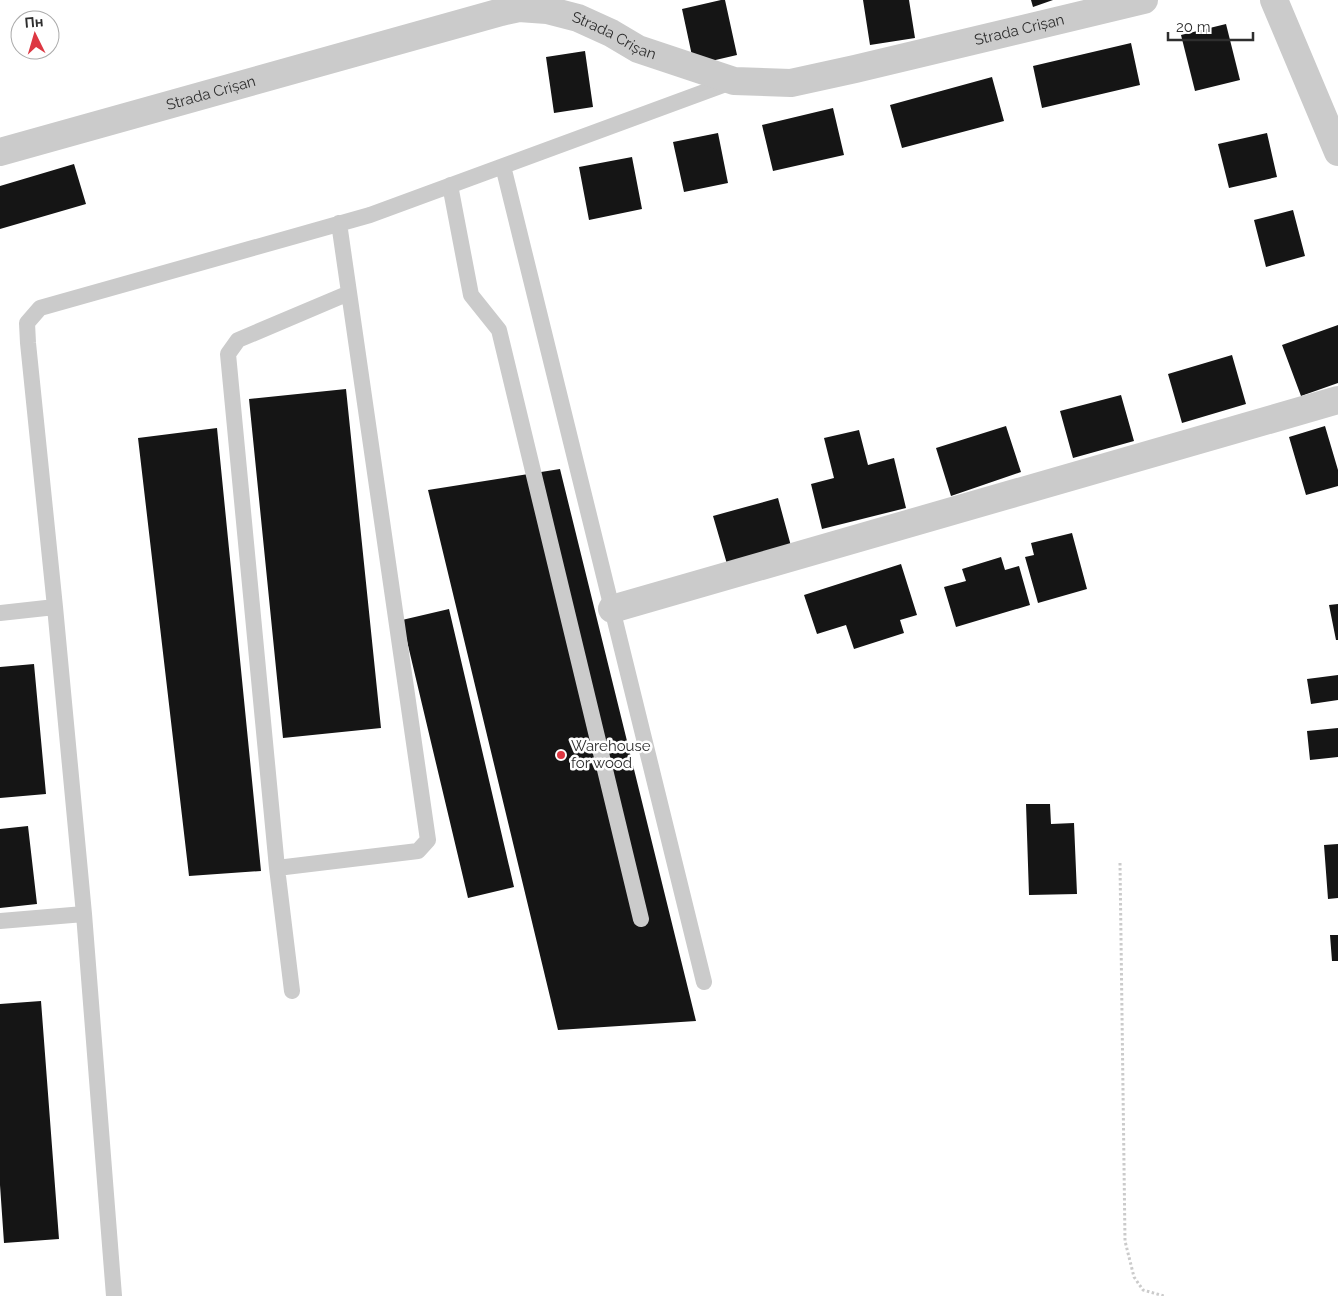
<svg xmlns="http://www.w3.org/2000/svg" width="1338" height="1296" font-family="Raleway,sans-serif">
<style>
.building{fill:#151515}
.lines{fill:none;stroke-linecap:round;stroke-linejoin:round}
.path{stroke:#cbcbcb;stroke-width:3;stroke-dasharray:2.5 2.5;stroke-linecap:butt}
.service{stroke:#cbcbcb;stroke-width:16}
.minor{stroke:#cbcbcb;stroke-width:28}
.poi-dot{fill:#dd3742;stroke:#fff;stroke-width:2}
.labels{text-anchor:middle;stroke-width:5;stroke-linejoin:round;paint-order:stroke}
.street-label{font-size:15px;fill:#2e2e2e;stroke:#fff}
.poi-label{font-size:15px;fill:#2e2e2e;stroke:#fff;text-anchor:start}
</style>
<rect width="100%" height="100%" fill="#fff"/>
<path class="building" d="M721 0H725L737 55 694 65 682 9Z
M863 0H909L915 38 870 45Z
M1031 0H1053L1033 7Z
M1226 24 1240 80 1195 91 1181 35Z
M1131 43 1140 85 1042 108 1033 66Z
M585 51 593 107 554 113 546 57Z
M992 77 1004 121 902 148 890 105Z
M833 108 844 155 773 171 762 125Z
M718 133 728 183 684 192 673 142Z
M1267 133 1277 177 1229 188 1218 144Z
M632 157 642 209 589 220 579 167Z
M74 164 86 204 0 229V186Z
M1293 210 1305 256 1266 267 1254 220Z
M1338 325V383L1301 396 1282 345Z
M1232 355 1246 404 1182 423 1168 374Z
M346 389 381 728 283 738 249 399Z
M1121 395 1134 441 1073 458 1060 411Z
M1006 426 1021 472 951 496 936 448Z
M1325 426 1338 470V486L1306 495 1289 437Z
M217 428 261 871 189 876 138 438Z
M859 430 868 465 894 458 906 508 822 529 811 484 834 478 824 438Z
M560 469 696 1021 558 1030 428 490Z
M778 498 791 546 727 564 713 516Z
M1072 533 1087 589 1038 603 1025 557 1034 555 1031 543Z
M1001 557 1005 570 1019 566 1030 605 956 627 944 587 966 581 962 569Z
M901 564 917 615 900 620 904 633 854 649 846 625 817 634 804 595Z
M1338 604V640H1336L1329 605Z
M449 609 514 887 468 898 402 620Z
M34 664 46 794 0 798V667Z
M1338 675V700L1311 704 1307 679Z
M1338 728V757L1310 760 1307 731Z
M1026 804H1050L1051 824 1074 823 1077 894 1029 895Z
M28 826 37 904 0 908V829Z
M1338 844V898L1328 899 1324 845Z
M1330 935H1338V961H1332Z
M41 1001 59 1239 4 1243 0 1185V1004Z"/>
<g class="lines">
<path class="path" d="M1120 863 1125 1241 1134 1277 1143 1290 1164 1296"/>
<path class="service" d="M503 166 704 982
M450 185 471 295 499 330 641 919
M0 613 55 607
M277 868 418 851 428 840 339 223
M0 921 84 914
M292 991 277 868 228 354 238 340 349 293
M114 1296 84 914 55 607 28 343 27 323 40 308 370 215 734 81"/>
<g class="minor">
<path d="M1274 0 1338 152"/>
<path id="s1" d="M0 152 501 12 519 8 547 10 578 18 611 33 638 49 734 81 791 83 855 69 1144 0"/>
<path d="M612 609 1338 400"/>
</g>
</g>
<circle class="poi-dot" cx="561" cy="755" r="5"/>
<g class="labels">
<g class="street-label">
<text dy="5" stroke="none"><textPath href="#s1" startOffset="1059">Strada Crișan</textPath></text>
<text dy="5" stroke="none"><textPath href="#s1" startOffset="639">Strada Crișan</textPath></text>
<text dy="5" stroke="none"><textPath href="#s1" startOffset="219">Strada Crișan</textPath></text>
</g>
<g class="poi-label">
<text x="571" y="751">Warehouse<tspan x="571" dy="17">for wood</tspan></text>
</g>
</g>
<g transform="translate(35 35) rotate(355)"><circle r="24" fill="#ffffff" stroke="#ababab"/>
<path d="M0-4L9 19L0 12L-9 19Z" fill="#dd3742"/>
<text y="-8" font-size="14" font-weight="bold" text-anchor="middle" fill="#2e2e2e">Пн</text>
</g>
<path d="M1168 32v8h85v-8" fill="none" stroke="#2e2e2e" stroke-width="2.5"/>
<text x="1176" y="32" font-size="15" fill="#2e2e2e" stroke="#ffffff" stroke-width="4" paint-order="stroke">20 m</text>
</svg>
